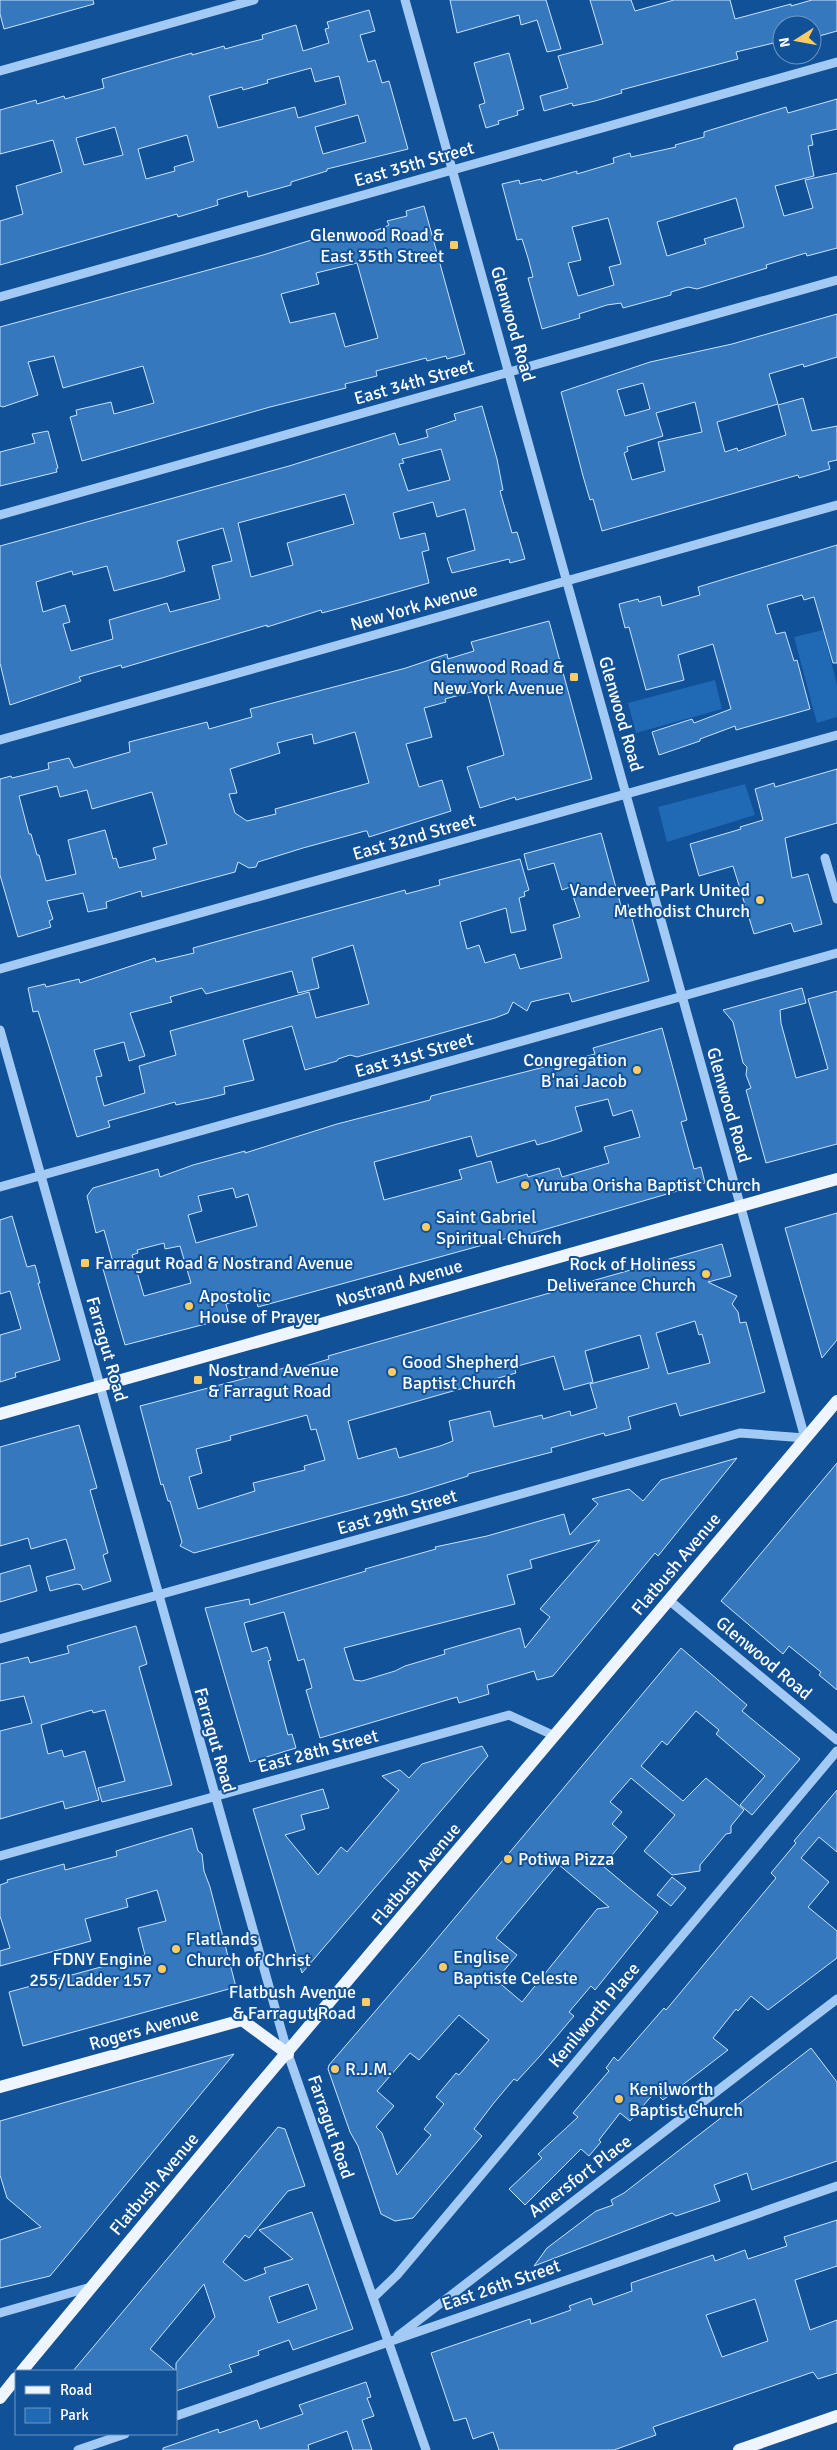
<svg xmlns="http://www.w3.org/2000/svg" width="837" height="2450" font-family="Signika,sans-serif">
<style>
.green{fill:#2069b5}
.building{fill:#3578be;stroke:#cae3fe;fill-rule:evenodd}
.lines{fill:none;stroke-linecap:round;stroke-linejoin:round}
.minor{stroke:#a2caf4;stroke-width:9}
.major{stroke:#eef5ff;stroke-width:12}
.poi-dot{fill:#ffcc64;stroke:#115197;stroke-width:2}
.labels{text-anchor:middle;stroke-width:4;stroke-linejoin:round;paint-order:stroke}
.street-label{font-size:18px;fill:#fff;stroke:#115197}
.poi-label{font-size:18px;fill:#fff;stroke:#115197;text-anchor:start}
</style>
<rect width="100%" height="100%" fill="#115197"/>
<path class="green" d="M823 630 837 685V717L817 723 794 637Z
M715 680 722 709 636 733 628 703Z
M745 784 755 815 667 842 658 807Z"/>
<path class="building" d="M0 0H93L94 4 4 29 0 14Z
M450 0H546L561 49 547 52 537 20 521 25 519 15 457 33Z
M590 0H631L635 11 674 0H730L735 19 791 4V6L812 0H837V31L812 38V25H782V41L736 52 738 59 621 90 622 93 595 101 573 106 572 103 544 111 540 96 568 88 558 56 603 44Z
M369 10 375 31 360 35 368 62 375 60 382 83 389 81 408 149 327 169V171L291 182V185L248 197 247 191 217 200 218 205 178 217 177 214 0 265V221L23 214 16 186 62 172 53 140 0 154V110L36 100 37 104 64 96 65 99 104 88 102 79 192 53V55L224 46 225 49 243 44 263 39 262 35 296 25 303 51 329 43 325 29 329 28 327 22ZM311 68 315 82 339 76 346 104 298 118 295 107 218 128 209 96 242 87 243 90 268 83 267 80ZM358 115 366 142 323 154 315 127ZM115 127 123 155 84 165 76 138ZM187 135 194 161 174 167 175 171 146 179 138 149Z
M509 53 524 109 517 111 518 115 498 121 499 124 486 128 479 105 485 103 474 63Z
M837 99V129L811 135 813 145 808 146 814 176 775 186 784 216 813 208 805 180 837 173V248L807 256 806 253 766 265 767 268 697 289 688 287 671 292V295L623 308 621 303 607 305 579 314 580 318 542 329 528 278 533 277 528 258 522 239 517 240 502 184 519 180 520 184 541 179 542 181 577 171V174L614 163 613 158 630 153 631 157 676 147 675 145 704 137V132L766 113 786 107 788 113ZM736 198 744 227 704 239 706 244 667 256 657 222ZM608 218 621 264 609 267 614 285 578 296 568 263 581 260 572 227Z
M424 206 465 354 447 359 446 356 427 361 426 358 407 363 376 371 377 376 345 384 346 388 270 407 82 461 70 417 77 415 76 410 111 402 114 414 154 403 143 366 63 388 54 356 28 362 38 395 3 407 0 406V327L263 255 318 238V237L335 233 337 242 383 228 389 225 387 221 407 216 406 211ZM357 263 378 338 345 347 335 313 290 323 281 294 319 284 316 273Z
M837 314V357L804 367 803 364 769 374 778 404 717 422 725 452 737 448 738 451 786 435 778 405 803 398 812 431 837 426V460L828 462 830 469 799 478 798 475 602 531 593 499 590 500 583 476 561 392 650 362 732 344ZM643 383 650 409 625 416 617 390ZM695 402 702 432 658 442 665 471 632 480 624 453 628 451 627 447 663 436 656 413Z
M482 406 497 459 503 490 500 491 512 533 517 532 525 559 510 563 509 559 452 573 447 558 475 550 465 509 437 517 433 502 393 513 400 539 425 533 429 550 422 552 429 583 344 607 322 613 321 610 267 627V625L122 668 121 665 79 677 81 681 10 705 0 663V546L289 466 395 433 399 445 428 437 426 430 456 420 454 414ZM441 449 450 480 408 491 399 464 404 463 402 459ZM345 494 354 524 287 543 293 565 251 577 238 523ZM223 528 232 561 212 566 220 599 170 612 167 603 109 620 113 639 71 651 63 624 70 622 65 605 43 612 36 582 72 571 73 575 107 566 114 591 162 578 185 571 177 541Z
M48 431 58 468 56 469 57 472 0 486V452L35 443 32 434Z
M837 545V663H833L814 597 804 600 802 595 767 605 776 634 785 632 794 661 797 660 810 709 736 730 735 726 700 739V741L659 755 652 732 692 719 694 723 731 709 713 644 678 655 684 680 646 690 629 627 625 628 619 604 638 599 639 602 660 596 662 606 700 595 698 587Z
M549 621 592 779 516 800 515 797 480 808 467 767 504 755 486 688 445 699 446 702 424 708 432 737 406 744 419 787 442 780 451 811 369 837 367 831H365L303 848 258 862 256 867 249 868 238 862 235 872 142 897 141 891 106 902 107 908 88 912 83 893 47 901 53 919 49 921 51 927 18 937 0 875V779L11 776 12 778 49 769 48 763 69 758 74 768 130 752 129 742 207 722 209 729 234 722 252 717 250 709 406 668 447 654 448 659 474 651 471 642ZM355 732 369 783 275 809 276 814 247 821 235 813 229 794 237 793 230 769 280 753 277 743 312 734 314 744ZM57 786 60 797 87 790 92 809 152 792 167 844 153 848 156 859 119 868 116 858 113 859 105 830 68 840 76 874 46 881 39 855H37L31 834H29L19 796Z
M837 769V823L785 838 792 878 808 874 822 924 794 932 791 923 754 934 733 866 699 876 690 844 741 829 740 827 763 820 755 789 774 783 775 787Z
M601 833 621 906 628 904 649 981 572 1002 569 993 531 1002 527 1011 513 1002 508 1013 495 1018 357 1057 350 1055 338 1059 337 1061 305 1070 292 1026 243 1040 254 1080 224 1087 225 1094 209 1098 176 1105 175 1102 108 1121 110 1127 77 1137 38 1011 33 1012 28 988 45 984 46 987 79 979 80 983 155 958 156 962 194 953 193 948 405 890 406 894 440 885 439 880 520 859 529 890 524 892 525 896 519 898 526 930 511 933 506 908 460 922 467 949 479 945 485 963 515 954 520 969 562 958 553 925 580 917 570 887 562 890 554 863 528 870 524 854ZM353 945 369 1004 316 1018 309 992 170 1031 176 1055 139 1066 145 1093 104 1106 96 1077 102 1076 94 1050 124 1042 129 1061 145 1056 130 1013 172 1002 170 997 202 988 206 994 292 971 298 993 319 988 312 958Z
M802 988 806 1003 780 1010 781 1023 796 1078 828 1069 808 999 837 991V1144L766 1163 746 1090 751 1088 746 1075 747 1067 743 1063 733 1022 723 1010Z
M662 1028 687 1120 681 1122 694 1169 701 1167 705 1183 512 1239V1237L258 1307 255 1296 226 1304 229 1316 217 1321 125 1345 103 1269 114 1266 104 1230 96 1233 87 1196 93 1188 158 1169 160 1177 193 1165 245 1151V1153L337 1124 430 1100 431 1096 595 1054 593 1048ZM608 1099 613 1116 632 1110 640 1137 604 1147 609 1163 562 1177 559 1168 528 1177 527 1174 497 1183 491 1161 459 1170 462 1179 384 1200 374 1162 471 1136 477 1157 535 1140 537 1145 551 1141 582 1131 575 1107ZM233 1188 236 1198 248 1194 257 1226 196 1243 188 1215 202 1211 198 1196ZM164 1243 165 1249 180 1246 191 1283 144 1296 132 1255 138 1253 137 1250Z
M837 1213V1340L822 1358 785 1228Z
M12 1216 27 1267 35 1265 40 1283H38L60 1360 15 1373 16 1377 0 1382V1335L21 1329 10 1291 0 1294V1220Z
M722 1244 731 1276 708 1282 737 1296 732 1304 738 1312 740 1323 746 1322 765 1392 680 1416 676 1403 628 1417 631 1429 605 1436 604 1433 551 1448 552 1452 468 1474V1476L407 1495 194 1553 180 1546 182 1542 170 1501H168L163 1484 161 1485 140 1406 284 1368 285 1371 309 1365 329 1359 328 1356ZM695 1321 699 1335 702 1334 710 1363 668 1374 656 1333ZM640 1335 649 1368 590 1384 597 1408 571 1416 570 1411 543 1419 542 1415 494 1427 490 1411 449 1421 453 1441 440 1446 399 1458 396 1448 358 1459 348 1421 516 1373 514 1367 554 1356 564 1390 593 1382 585 1351ZM307 1415 311 1430 316 1429 325 1460 304 1466 305 1470 253 1483 255 1491 198 1509 189 1477 202 1473 196 1449 231 1440 230 1436Z
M79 1425 97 1488 90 1490 108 1553 103 1555 111 1581 83 1590 81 1585 77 1584 50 1591 46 1577 75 1569 66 1539 31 1549 28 1538 0 1546V1447Z
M737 1458 658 1556 655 1553 553 1676 537 1680 534 1671 487 1685 489 1694 459 1703 457 1697 320 1738 306 1690 312 1688 304 1659 298 1661 284 1612 244 1623 252 1652 267 1647 271 1660 268 1661 288 1735 292 1734 296 1748 250 1762 205 1608 249 1599 250 1605 366 1571 365 1569 436 1549 435 1547 487 1536 564 1514 570 1535 598 1504 592 1499 629 1489 643 1501 661 1480ZM600 1540 540 1609 550 1617 525 1648 520 1628 444 1650 445 1654 405 1666 395 1671 362 1681 354 1680 344 1648 515 1604 507 1575 532 1568 530 1560Z
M837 1463V1690L819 1675 821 1672 789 1646 783 1654 721 1601Z
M30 1565 37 1591 0 1602V1574Z
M136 1626 147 1664 139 1667 172 1785 102 1802 98 1788 125 1781 105 1710 93 1713 92 1710 41 1725 48 1754 62 1750 64 1757 85 1751 99 1800 65 1809 63 1801 0 1819V1731L32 1723 24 1696 0 1701V1664L28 1657 30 1663 69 1653 67 1646Z
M681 1648 747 1705 742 1711 800 1759 752 1815 740 1805 765 1776 716 1734 719 1730 696 1711 667 1745 662 1741 641 1766 683 1801 706 1778 744 1810 731 1826V1833L726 1834 700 1865V1871L672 1875 644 1851 675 1815 631 1778 610 1802 622 1812 612 1824 627 1837 603 1866 658 1912 595 1990 591 1986 569 2012 574 2016 540 2056 517 2081 514 2079 493 2104 474 2129 482 2136 413 2218 395 2221 381 2214 358 2146 350 2132 328 2069 329 2065 421 1958ZM558 1864 609 1907 597 1909 522 2002 496 1980 517 1955 496 1938ZM459 2015 489 2040 459 2075 456 2073 436 2097 444 2104 424 2129 431 2135 397 2175 382 2133 376 2127 394 2106 377 2091 410 2053 419 2060Z
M482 1746 488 1756 302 1973 253 1809 323 1789 329 1808 301 1815 305 1829 285 1835 318 1875 341 1847 347 1852 399 1790 382 1776 400 1770 409 1778 422 1764Z
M837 1790V1852L819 1837 801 1858 829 1882 808 1907 837 1931V1958L768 2010 751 1996 738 2011 736 2009 713 2038 728 2050 663 2100 655 2092 630 2121 620 2113 599 2140 601 2142 589 2156 581 2149 525 2205 509 2189 542 2158 538 2154 578 2117 573 2113 609 2071 606 2068 614 2057 618 2061 664 2008 666 2010 776 1878 771 1873 796 1843 794 1841Z
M192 1828 198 1851 202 1854 204 1871 210 1887 236 1987 23 2046 9 1992 145 1955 138 1928 166 1921 157 1890 126 1899 128 1907 85 1919 91 1941 0 1966V1951L10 1948 0 1916V1885L8 1882 7 1880 64 1864 65 1870 117 1856 116 1851Z
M672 1877 686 1888 671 1906 657 1895Z
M811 2048 837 2082V2161L752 2190 747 2173 714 2185 720 2201 676 2216 672 2213 534 2266 547 2248 596 2211 613 2205 611 2200 624 2193Z
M234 2054 50 2276 0 2288V2240L41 2227 7 2198 0 2175V2121Z
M278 2127 285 2129 305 2186 288 2191 249 2238 245 2235 223 2262 245 2281 266 2273 264 2268 293 2259 259 2230 312 2212 353 2329 293 2350 289 2340 258 2351 259 2355 229 2365 232 2372 176 2391V2371H73ZM204 2284 215 2317 176 2363V2371L150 2349ZM308 2284 317 2309 278 2323 269 2297Z
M837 2220V2266L795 2280 810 2330 837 2320V2373L818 2379 813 2372 653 2427 656 2435 614 2450H499L493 2432 473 2439 466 2418 454 2421 431 2353 530 2319 531 2324 571 2310 569 2306 591 2298 593 2305 632 2291 631 2283 713 2255 715 2261 745 2250 748 2259 787 2246 784 2237ZM755 2299 768 2341 722 2357 706 2315Z
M366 2382 371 2397 367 2398 374 2416 362 2420 372 2450H353L347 2431 308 2445 309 2450H163V2448L218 2429 219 2433 257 2420 260 2429 303 2414 299 2405Z"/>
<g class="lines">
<path class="minor" d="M0 71 254 0
M0 297 837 62
M0 515 837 280
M0 740 837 505
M825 858 837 899
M0 969 837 735
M0 1030 288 2054 426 2450
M0 1187 837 953
M670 1601 837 1740
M0 1639 740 1433 805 1438 405 0
M0 1856 509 1715 555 1736
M373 2298 397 2275 837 1751
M0 2313 91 2287
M398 2336 837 1999
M176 2416 837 2186
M78 2450 125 2434"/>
<path class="major" d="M0 1414 837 1179
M0 2087 242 2020 288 2054
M22 2371 250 2096 837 1401
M0 2398 16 2378
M739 2450 837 2416"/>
</g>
<g class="poi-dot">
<rect x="449" y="240" width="10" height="10" rx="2.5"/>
<rect x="569" y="672" width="10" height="10" rx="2.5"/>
<circle cx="760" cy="900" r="5"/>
<circle cx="637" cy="1070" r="5"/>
<circle cx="525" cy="1185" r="5"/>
<circle cx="426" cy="1227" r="5"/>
<rect x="80" y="1258" width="10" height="10" rx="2.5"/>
<circle cx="706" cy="1274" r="5"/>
<circle cx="189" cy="1306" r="5"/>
<circle cx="392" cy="1372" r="5"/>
<rect x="193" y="1375" width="10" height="10" rx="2.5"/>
<circle cx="508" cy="1859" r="5"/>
<circle cx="176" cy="1949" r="5"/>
<circle cx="443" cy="1967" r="5"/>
<circle cx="162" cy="1969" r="5"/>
<rect x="361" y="1997" width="10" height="10" rx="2.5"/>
<circle cx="335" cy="2069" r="5"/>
<circle cx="619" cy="2099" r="5"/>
</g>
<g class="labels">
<g class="street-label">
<text transform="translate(414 164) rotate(-16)" y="6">East 35th Street</text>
<text transform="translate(513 324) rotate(74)" y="6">Glenwood Road</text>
<text transform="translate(414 382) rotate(-16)" y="6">East 34th Street</text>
<text transform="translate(414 607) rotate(-16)" y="6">New York Avenue</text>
<text transform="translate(621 714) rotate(74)" y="6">Glenwood Road</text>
<text transform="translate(414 837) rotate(-16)" y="6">East 32nd Street</text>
<text transform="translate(414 1055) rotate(-16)" y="6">East 31st Street</text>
<text transform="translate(729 1105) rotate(74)" y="6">Glenwood Road</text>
<text transform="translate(399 1283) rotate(-16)" y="6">Nostrand Avenue</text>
<text transform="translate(107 1349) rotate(74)" y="6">Farragut Road</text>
<text transform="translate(397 1512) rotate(-16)" y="6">East 29th Street</text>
<text transform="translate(676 1564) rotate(-50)" y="6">Flatbush Avenue</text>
<text transform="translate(764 1658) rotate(40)" y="6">Glenwood Road</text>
<text transform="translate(215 1740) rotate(74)" y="6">Farragut Road</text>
<text transform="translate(318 1751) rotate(-15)" y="6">East 28th Street</text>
<text transform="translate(416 1874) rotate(-50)" y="6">Flatbush Avenue</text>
<text transform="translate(594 2015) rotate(-50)" y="6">Kenilworth Place</text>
<text transform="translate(144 2029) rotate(-16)" y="6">Rogers Avenue</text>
<text transform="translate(331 2127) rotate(71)" y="6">Farragut Road</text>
<text transform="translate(580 2176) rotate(-37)" y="6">Amersfort Place</text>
<text transform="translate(154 2184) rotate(-50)" y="6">Flatbush Avenue</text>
<text transform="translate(501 2285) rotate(-19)" y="6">East 26th Street</text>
</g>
<g class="poi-label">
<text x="444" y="241" text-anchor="end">Glenwood Road &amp;<tspan x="444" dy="21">East 35th Street</tspan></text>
<text x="564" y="673" text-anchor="end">Glenwood Road &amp;<tspan x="564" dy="21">New York Avenue</tspan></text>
<text x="750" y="896" text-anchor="end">Vanderveer Park United<tspan x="750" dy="21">Methodist Church</tspan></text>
<text x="627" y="1066" text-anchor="end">Congregation<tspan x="627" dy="21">B'nai Jacob</tspan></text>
<text x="535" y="1191">Yuruba Orisha Baptist Church</text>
<text x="436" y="1223">Saint Gabriel<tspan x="436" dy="21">Spiritual Church</tspan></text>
<text x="95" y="1269">Farragut Road &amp; Nostrand Avenue</text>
<text x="696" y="1270" text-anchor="end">Rock of Holiness<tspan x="696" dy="21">Deliverance Church</tspan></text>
<text x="199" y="1302">Apostolic<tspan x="199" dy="21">House of Prayer</tspan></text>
<text x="402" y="1368">Good Shepherd<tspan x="402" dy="21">Baptist Church</tspan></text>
<text x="208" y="1376">Nostrand Avenue<tspan x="208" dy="21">&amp; Farragut Road</tspan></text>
<text x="518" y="1865">Potiwa Pizza</text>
<text x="186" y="1945">Flatlands<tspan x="186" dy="21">Church of Christ</tspan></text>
<text x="453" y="1963">Englise<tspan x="453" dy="21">Baptiste Celeste</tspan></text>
<text x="152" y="1965" text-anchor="end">FDNY Engine<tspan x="152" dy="21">255/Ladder 157</tspan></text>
<text x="356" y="1998" text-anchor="end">Flatbush Avenue<tspan x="356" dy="21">&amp; Farragut Road</tspan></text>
<text x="345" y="2075">R.J.M.</text>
<text x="629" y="2095">Kenilworth<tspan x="629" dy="21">Baptist Church</tspan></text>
</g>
</g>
<rect x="15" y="2370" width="162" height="65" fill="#115197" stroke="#7097c1"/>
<rect x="25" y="2386" width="25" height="8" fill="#eef5ff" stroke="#7097c1"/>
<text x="60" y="2395" font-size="15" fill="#ffffff">Road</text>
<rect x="25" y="2408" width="25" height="15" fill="#2069b5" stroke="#7097c1"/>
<text x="60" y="2420" font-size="15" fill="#ffffff">Park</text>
<g transform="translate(797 40) rotate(259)"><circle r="24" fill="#115197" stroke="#7097c1"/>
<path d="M0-4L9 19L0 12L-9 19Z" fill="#ffcc64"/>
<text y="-8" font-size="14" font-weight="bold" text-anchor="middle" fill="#ffffff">N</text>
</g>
</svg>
